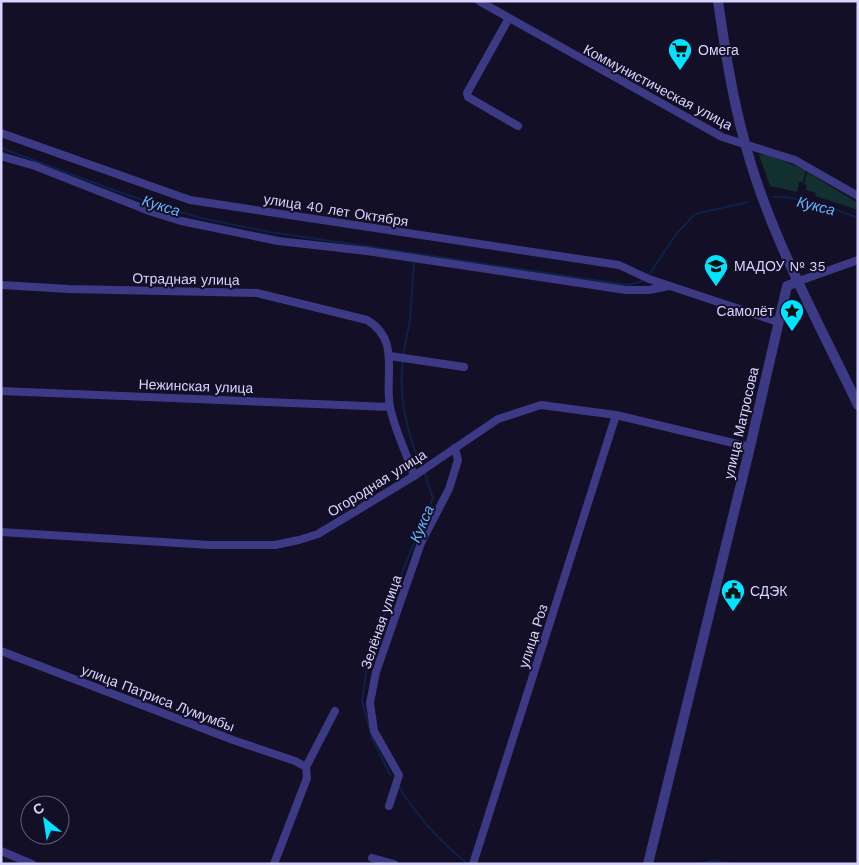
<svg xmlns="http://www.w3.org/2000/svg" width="859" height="865" font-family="'Work Sans',sans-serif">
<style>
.green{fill:#12302f}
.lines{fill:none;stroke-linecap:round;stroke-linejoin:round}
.stream{stroke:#0c2248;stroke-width:2}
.minor{stroke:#3d3a85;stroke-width:8}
.tertiary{stroke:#3d3a85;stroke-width:10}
.labels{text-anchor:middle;stroke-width:4;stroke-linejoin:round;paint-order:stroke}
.poi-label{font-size:14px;fill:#d9d4ff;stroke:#130f26;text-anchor:start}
.street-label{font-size:14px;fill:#d9d4ff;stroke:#130f26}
.water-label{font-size:15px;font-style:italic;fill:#62b6ff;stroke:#130f26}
</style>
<rect width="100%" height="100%" fill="#130f26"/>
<path class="green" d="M766 154 806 170 803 182H799L797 192 770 186 759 155Z
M807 172 858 203V210L815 196 816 193 806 190 807 185 804 184Z"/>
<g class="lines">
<path class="stream" d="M1 148 124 194 201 218 270 232 629 285 645 280
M773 197C800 196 833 208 858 218
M648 276 677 233 695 214 748 202
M403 355 410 319 414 263
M403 360C398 394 407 436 422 467
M391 776 372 738 362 701 367 667 374 640 433 498 424 471
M399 787C418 817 440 842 468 864
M699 864 714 861 733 864"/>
<path class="minor" d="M479 1 722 137 795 160 858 196
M509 18 467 93 468 97 518 126
M1 133 190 200 619 265 649 279 778 322
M1 156 35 166 152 212 181 221 278 241 367 251 626 290H649L669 286
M799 281 858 260
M1 285 69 289 257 293 367 320C401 340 384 376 390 407 395 431 407 454 414 476
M390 356 464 367
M1 391 390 407
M1 532 210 545H275L299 540 318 534 414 476 498 419 541 405 616 415 750 447
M1 651 233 740 295 761 306 767
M389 806 399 775 374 731 370 703 376 672 421 543 449 489 458 460 455 448
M1 851 32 864
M372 858 394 864
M274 864 307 778 306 767 335 711
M473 864 616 415"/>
<path class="tertiary" d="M718 1C725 49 732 97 745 143 769 234 818 321 858 405
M648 864 750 447 787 286 799 281"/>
</g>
<defs>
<g id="supermarket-pin" transform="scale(1.25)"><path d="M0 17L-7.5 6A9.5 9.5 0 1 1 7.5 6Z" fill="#00e5ff" stroke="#130f26"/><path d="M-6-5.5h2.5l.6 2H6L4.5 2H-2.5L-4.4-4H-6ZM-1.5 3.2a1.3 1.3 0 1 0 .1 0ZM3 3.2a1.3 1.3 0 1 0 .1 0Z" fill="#111"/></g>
<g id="school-pin" transform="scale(1.25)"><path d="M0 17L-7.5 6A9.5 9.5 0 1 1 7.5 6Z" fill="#00e5ff" stroke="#130f26"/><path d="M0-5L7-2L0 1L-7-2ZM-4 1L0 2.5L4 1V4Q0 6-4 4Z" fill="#111"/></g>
<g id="sight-pin" transform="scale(1.25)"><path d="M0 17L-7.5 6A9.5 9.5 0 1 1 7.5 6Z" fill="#00e5ff" stroke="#130f26"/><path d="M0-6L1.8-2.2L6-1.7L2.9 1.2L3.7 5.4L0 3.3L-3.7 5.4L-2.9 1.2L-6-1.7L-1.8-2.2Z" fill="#111"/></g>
<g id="civic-pin" transform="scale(1.25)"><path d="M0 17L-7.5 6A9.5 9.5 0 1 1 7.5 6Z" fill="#00e5ff" stroke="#130f26"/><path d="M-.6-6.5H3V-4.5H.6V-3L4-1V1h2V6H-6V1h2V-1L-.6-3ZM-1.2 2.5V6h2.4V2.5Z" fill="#111"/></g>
</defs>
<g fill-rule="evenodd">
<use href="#supermarket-pin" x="680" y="50"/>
<use href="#school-pin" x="716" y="266"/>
<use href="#sight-pin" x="792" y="311"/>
<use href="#civic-pin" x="733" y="591"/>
</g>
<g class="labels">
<g class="poi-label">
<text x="698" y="55">Омега</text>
<text x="734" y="271">МАДОУ № 35</text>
<text x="774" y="316" text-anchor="end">Самолёт</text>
<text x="750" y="596">СДЭК</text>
</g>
<g class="street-label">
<text transform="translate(658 87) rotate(28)" y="5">Коммунистическая улица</text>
<text transform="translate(336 210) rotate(9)" y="5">улица 40 лет Октября</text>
<text transform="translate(186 279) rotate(1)" y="5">Отрадная улица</text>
<text transform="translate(196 386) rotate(2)" y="5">Нежинская улица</text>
<text transform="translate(741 423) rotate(-77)" y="5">улица Матросова</text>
<text transform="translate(377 483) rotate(-32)" y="5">Огородная улица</text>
<text transform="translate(381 622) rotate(-71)" y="5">Зелёная улица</text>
<text transform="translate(533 636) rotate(-72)" y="5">улица Роз</text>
<text transform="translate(158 698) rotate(21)" y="5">улица Патриса Лумумбы</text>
</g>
<g class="water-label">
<text transform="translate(161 206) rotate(17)" y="5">Кукса</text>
<text transform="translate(816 206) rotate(14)" y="5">Кукса</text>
<text transform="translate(422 524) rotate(-67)" y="5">Кукса</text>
</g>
</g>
<rect width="859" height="865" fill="none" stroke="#d9d4ff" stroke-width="5"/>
<g transform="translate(45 820) rotate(330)"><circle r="24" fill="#130f26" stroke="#625e7d"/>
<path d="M0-4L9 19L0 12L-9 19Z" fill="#00e5ff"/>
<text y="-8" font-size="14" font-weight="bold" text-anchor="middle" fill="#d9d4ff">С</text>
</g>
</svg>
